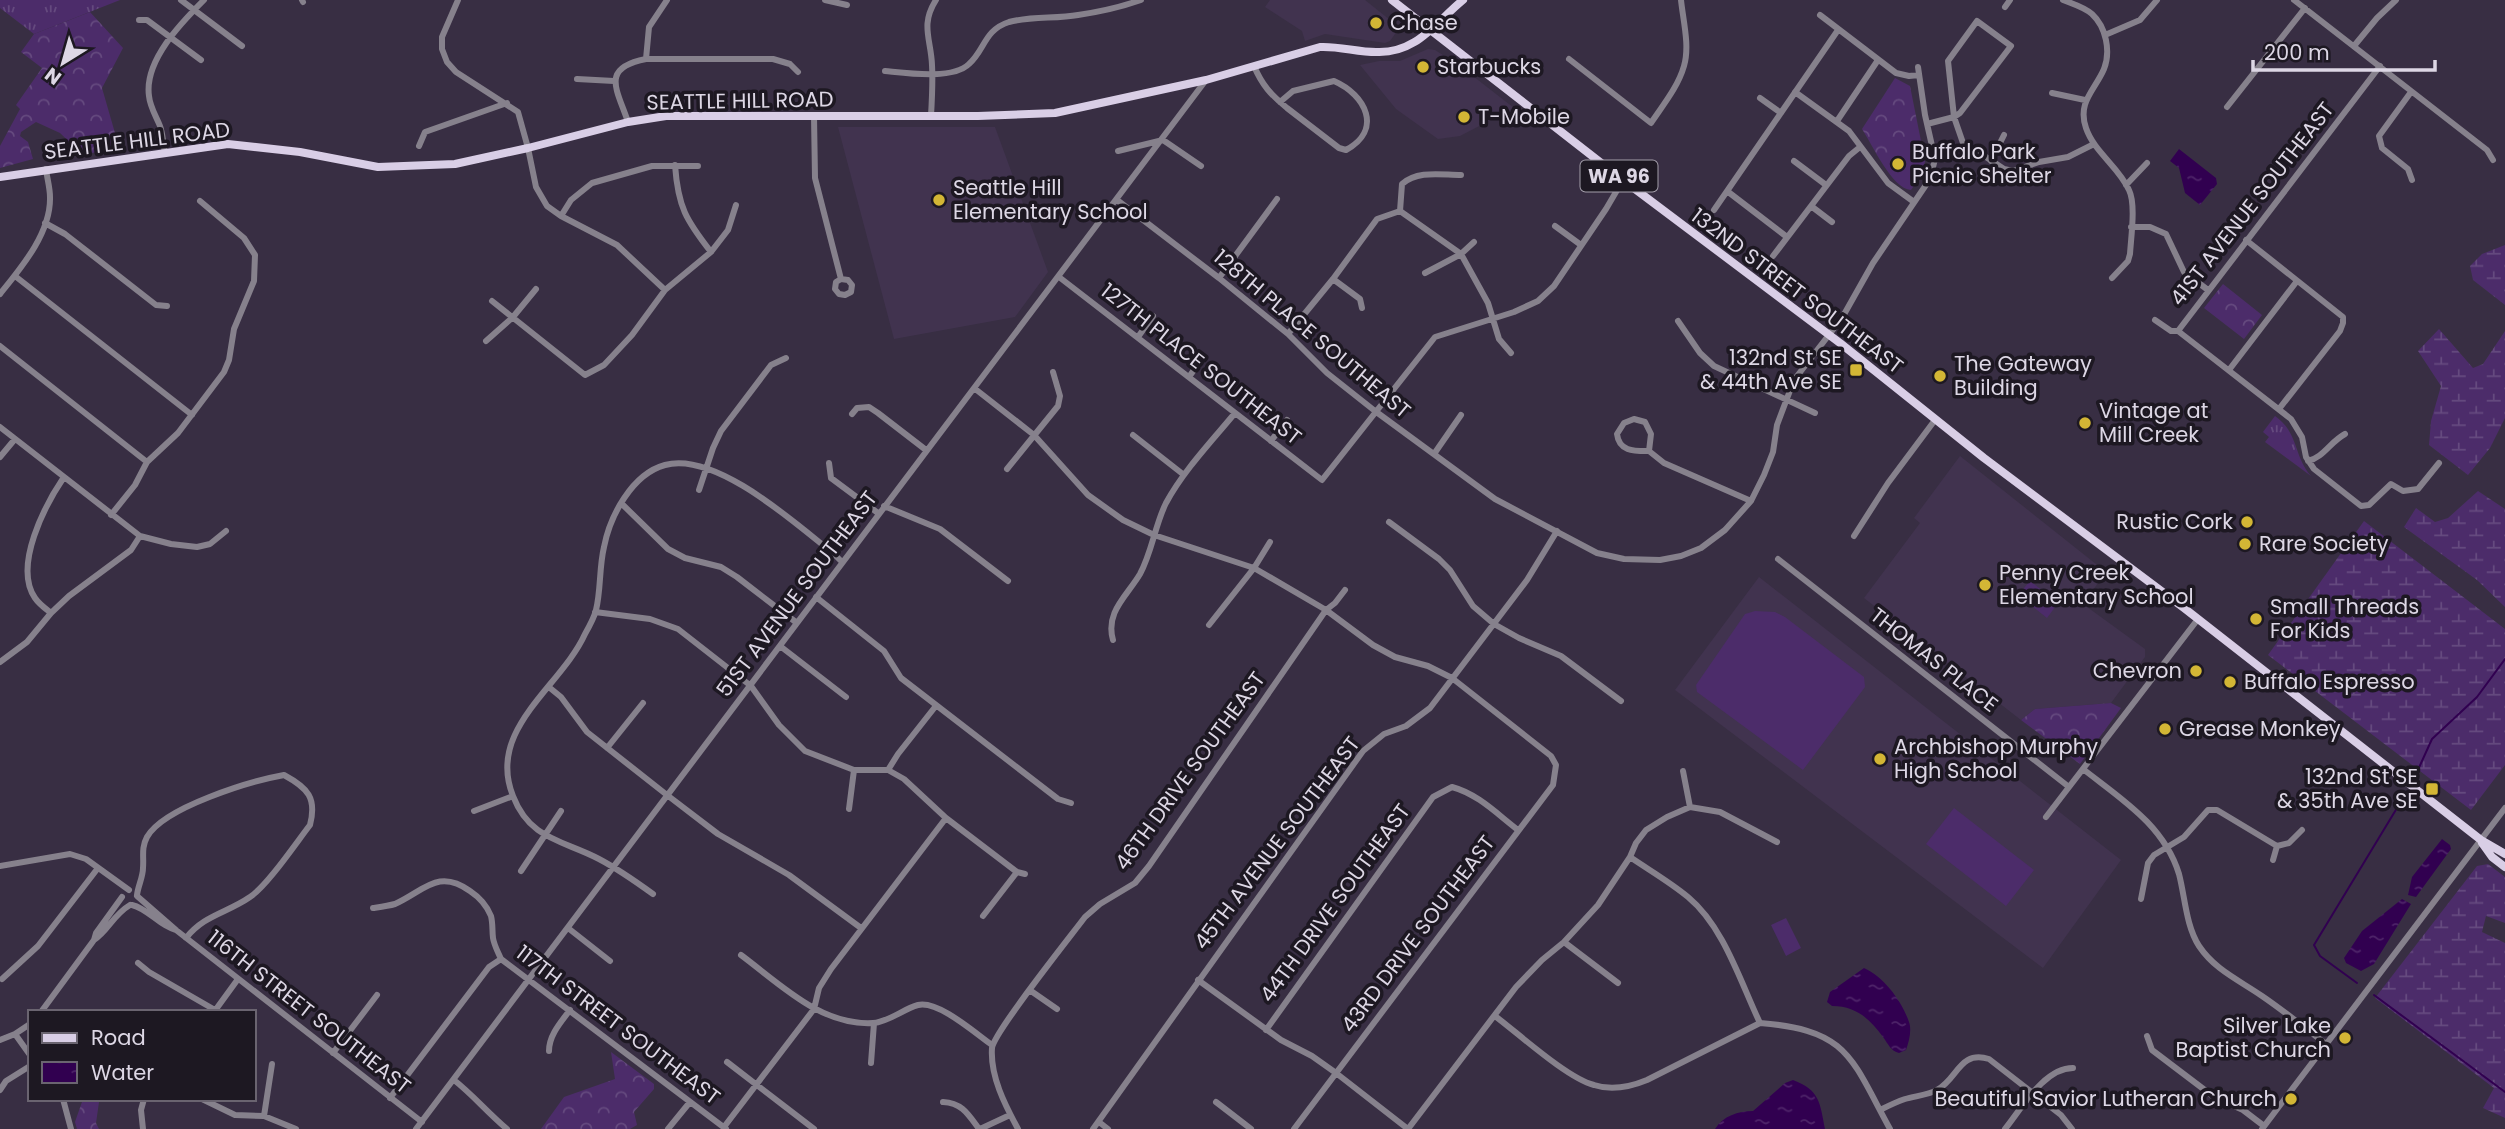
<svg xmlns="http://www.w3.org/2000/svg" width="2505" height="1129" font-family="Poppins,sans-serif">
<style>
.built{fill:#41334f}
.grass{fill:url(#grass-tufts)}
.forest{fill:url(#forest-crowns)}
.wetland{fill:url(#wetland-marsh)}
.garden{fill:#4c2c6a}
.water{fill:url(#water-ripples)}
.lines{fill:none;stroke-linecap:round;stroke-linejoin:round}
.stream{stroke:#310050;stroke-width:2}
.minor{stroke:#86818c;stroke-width:6}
.major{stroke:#d9cee6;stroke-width:8}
.poi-dot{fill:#d3b635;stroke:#1d1822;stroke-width:2.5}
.labels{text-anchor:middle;stroke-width:7;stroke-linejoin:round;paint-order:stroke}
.shield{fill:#1d1822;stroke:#a39eaa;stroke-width:2}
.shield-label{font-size:19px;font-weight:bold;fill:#ddd7e5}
.poi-label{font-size:21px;fill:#ddd7e5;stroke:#1d1822;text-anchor:start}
.street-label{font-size:21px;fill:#ddd7e5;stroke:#1d1822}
</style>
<defs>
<pattern id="grass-tufts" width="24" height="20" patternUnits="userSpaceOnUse" patternTransform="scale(1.75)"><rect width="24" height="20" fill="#4c2c6a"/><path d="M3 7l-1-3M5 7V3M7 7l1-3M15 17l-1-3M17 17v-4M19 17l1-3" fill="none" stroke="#654a7f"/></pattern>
<pattern id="forest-crowns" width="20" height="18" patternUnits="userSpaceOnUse" patternTransform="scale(1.75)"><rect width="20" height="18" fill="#4c2c6a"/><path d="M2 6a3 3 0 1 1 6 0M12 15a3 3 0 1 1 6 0" fill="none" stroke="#654a7f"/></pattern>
<pattern id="wetland-marsh" width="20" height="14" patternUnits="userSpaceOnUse" patternTransform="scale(1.75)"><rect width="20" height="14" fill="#4c2c6a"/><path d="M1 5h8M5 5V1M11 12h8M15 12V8" fill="none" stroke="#654a7f"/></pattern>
<pattern id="water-ripples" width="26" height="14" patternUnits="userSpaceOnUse" patternTransform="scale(1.75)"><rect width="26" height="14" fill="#310050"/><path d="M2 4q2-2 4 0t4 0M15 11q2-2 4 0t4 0" fill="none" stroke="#4e2469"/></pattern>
</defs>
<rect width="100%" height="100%" fill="#382e43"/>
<path class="built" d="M1270 0H1365L1395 24 1397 31 1390 41 1385 43 1325 34 1305 41 1302 31 1265 7Z
M1428 49 1435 50 1460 66 1514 108 1460 136 1438 139 1396 109 1360 65 1379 61H1400Z
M838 127H995L1048 272 1015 317 894 339Z
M1960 456 2106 572 2083 604 2145 649V657L2111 703 2035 709 2021 720 1864 598 1920 523 1914 518Z
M1759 577 2121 860 2043 968 1675 690Z"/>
<path class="grass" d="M0 0H120L34 34 0 8Z
M2275 416C2299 433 2293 455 2311 476L2265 442 2269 437 2263 432Z"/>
<path class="forest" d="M90 12 123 48 102 88 119 147 83 155 60 133 36 122 21 132 20 136 28 142 33 159 0 168V146L20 109 16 105 42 68 21 52 34 34Z
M1895 78 1910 86 1925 161 1923 173 1911 190C1892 189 1872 144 1862 129Z
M2223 284 2262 315 2244 339 2204 308Z
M2111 703 2121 708 2080 764 2021 720 2035 709Z
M611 1052 654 1084V1089L634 1112 637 1125 630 1129H541L564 1097 615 1079Z
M83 1099 99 1102 96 1123 99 1129H77L75 1122Z"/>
<path class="wetland" d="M2505 245V305L2473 280 2470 266 2482 254Z
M2439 329 2473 368 2483 364 2505 331V418L2490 448 2468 475 2429 445 2431 421 2441 386 2418 351Z
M2478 491 2505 509V607L2477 580 2404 527 2416 508 2435 522 2448 518Z
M2364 521 2505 629V765L2471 810 2268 655Z
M2488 864 2505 877V923L2486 916 2482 932 2505 943V1118L2483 1108 2494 1088 2375 998 2477 866Z"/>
<path class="garden" d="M2030 581 2058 603 2047 618 2018 595Z
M1755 611 1775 612 1785 617 1864 677 1865 687 1803 770 1697 692 1696 685 1745 614Z
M1954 808 2034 870 2006 906 1926 844Z
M1786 918 1801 948 1786 956 1771 925Z"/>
<path class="water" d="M2179 149 2216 178 2217 184 2200 205 2185 193 2179 168 2170 161Z
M2442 839 2450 845 2451 849 2416 897 2408 895 2412 877Z
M2402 899 2411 904 2374 964 2361 971 2346 963 2344 958 2362 931Z
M1864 968C1884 977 1902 1001 1909 1022 1912 1030 1909 1042 1906 1050L1899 1053C1891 1051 1888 1044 1883 1037 1870 1019 1856 1006 1832 1006L1827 1002 1830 992Z
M1793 1080C1820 1090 1820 1103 1825 1129H1715C1723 1116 1738 1111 1753 1111L1785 1083Z"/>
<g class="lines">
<path class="stream" d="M2417 772 2432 739 2477 697 2505 659
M2357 983 2320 956 2314 945 2397 808
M2374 995 2505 1092"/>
<path class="minor" d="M181 0 242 46
M302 0 303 2
M458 0 442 37V49L447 62 456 72 518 112 528 148 536 187 547 206 561 216 617 245 665 290
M825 0 847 5
M2063 0C2073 4 2084 7 2092 14 2106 27 2111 51 2104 69 2095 90 2077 102 2086 128 2094 152 2119 167 2129 190 2136 204 2131 237 2130 254L2128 261 2112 278
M2294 0 2487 150 2493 160
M2005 7 2010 0
M1820 15 1896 73 1909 76 1919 75
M139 20H147L201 60
M2105 35 2140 20 2157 0
M2354 46 2377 18 2396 0
M646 59 649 27 667 0
M1569 59 1651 123C1663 105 1678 87 1684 66 1690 46 1683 20 1681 0
M1254 66C1262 85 1271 95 1287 108L1339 148 1346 150C1383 130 1366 95 1334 81L1293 91 1280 102
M885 71C906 73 953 80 969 64 985 50 984 30 1009 22 1031 16 1056 19 1078 15 1099 12 1121 7 1141 0
M577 79 614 81
M1795 92 1849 131 1888 183 1914 202
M2411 92 2379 136 2382 148 2408 169 2412 180
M2052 93 2085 100
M1760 98 1781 113
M2227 107 2305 8
M814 116 815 178 841 279 848 280 852 285 851 292 845 295 839 294 835 289 836 282 841 279
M931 116C932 99 933 82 932 65 931 39 920 25 936 0
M1837 121 1878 60
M628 122C617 89 600 68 646 59H773L790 64 798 72
M1927 124 1954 117 1960 113 2011 46 1977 21 1948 61 1954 117 1963 143
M419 146 425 132 507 103
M1971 147 2004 169 2013 171 2039 162 2068 157 2094 144
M1118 151 1163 140 1201 166
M165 153C163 144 163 134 160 126 156 116 150 107 149 96 144 61 181 23 204 0
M1794 161 1826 185
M1991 161 2004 135
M675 165C678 207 686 220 711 252
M2126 185 2147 163
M1727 191 1787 237
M1117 200 1219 278 1288 334 1327 373 1375 411 1495 499 1597 553 1624 559 1660 560 1681 556 1701 548 1725 530 1751 501 1764 475 1773 452 1777 425 1794 380 1842 318 1873 263 1930 179 1935 159 1925 115 1918 67
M1811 206 1832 222
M1714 210 1838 30
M1400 211 1461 254 1488 303 1499 339 1511 353
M561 216 571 200 592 183 652 166H698
M45 223 65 234 156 305 167 306
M1555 226 1581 245
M2131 227H2150L2166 234 2184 272 2208 290
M2246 240 2343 317V323L2340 331 2279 409
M1773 256 1849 156 1860 147
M1425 273 1461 254 1474 242
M15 276 192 415
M1059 277 1322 480 1435 337 1514 312 1538 301 1554 286 1606 209 1623 180
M1219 278 1277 199
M1333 279 1360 299 1362 308
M0 294C21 268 51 233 50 197 50 188 47 178 46 169
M492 301 585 375 604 365 632 335 665 290 711 252 728 230 736 205
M2155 320 2171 331H2178L2291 419 2302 437 2306 457 2314 469 2361 506 2369 505 2391 484 2403 491 2418 489 2439 463
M1678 321 1700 353 1714 366 1815 413
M2178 331 2380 66
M1288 334 1333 279 1377 219 1400 211 1402 184C1418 170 1441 175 1461 175
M1138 337 1153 316
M486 341 513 317 536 289
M0 346 147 462
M2229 370 2297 281
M1189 377 1203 357
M974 388 1034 435 1088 495 1123 520 1154 535 1254 568 1326 610 1373 645 1395 657 1428 666 1452 678 1551 756 1556 765 1553 785 1294 1129
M852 414 857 408 869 407 878 413 926 450
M0 427 140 536 171 544 197 547 210 544 226 531
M1133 435 1184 475
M1271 441 1287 420
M1649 451C1635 451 1619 452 1617 434L1624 423 1634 419 1645 422 1651 434 1649 451 1664 463 1751 501
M1434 454 1461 415
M0 457 15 439
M2308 461C2324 457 2330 442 2345 434
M829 463 831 478 878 513
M1007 469 1058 406 1060 396 1053 372
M699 490 713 448 721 431 771 365 786 358
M622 504 668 549 685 558 721 567 737 577 797 623
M884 506 940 529 1008 581
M111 515 135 485 147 462 178 433 224 372 229 360 234 329 254 281 255 255 244 238 200 201
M1389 522 1439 559 1450 570 1473 606 1494 624 1519 638 1561 656 1621 701
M1854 536 1888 483 1935 420
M1778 559 2069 787
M816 597 884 651 901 678 1058 799 1071 803
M595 612 650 619 678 629 751 686 779 725 805 751 854 770H888L904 779 946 818 1017 872
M51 613C46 609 39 604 35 598 13 566 45 505 64 477
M1209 625 1254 568 1270 542
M1113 640C1105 612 1127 596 1140 574 1152 552 1155 525 1166 503 1184 470 1211 442 1235 413
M780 646 846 697
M0 662 27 642 51 613 69 596 131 550 140 536
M550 688 561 697 587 732 667 795 718 834 789 875 861 928
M607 748 643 703
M2083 769C2121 799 2164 825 2179 874 2185 897 2186 926 2199 946 2215 970 2239 980 2262 996 2284 1011 2305 1028 2326 1044
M888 770 898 754 935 707
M1690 807 1720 812 1777 842
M849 809 854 770
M474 811 513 796
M2046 817 2198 619
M2277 846 2289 843 2302 830
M1630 857C1649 870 1670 882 1688 897 1724 927 1740 981 1760 1023 1849 1030 1851 1058 1890 1129
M2273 860 2277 846
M0 866 70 854 86 859 129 890
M521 871 561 811
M653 894C635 881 618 869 599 859 563 840 530 840 513 796 486 729 561 687 585 634 589 627 594 618 596 610 601 590 599 568 604 547 610 516 632 474 665 465 716 451 796 524 834 554L842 562
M137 895C138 886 143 877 143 868 144 857 141 848 147 837 164 807 251 781 284 775 308 788 317 798 310 825 296 843 267 886 250 897 227 913 204 915 186 938
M137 896 176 930 422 1122
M2141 899 2148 863 2154 855 2184 837 2208 810H2217L2277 846
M132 905C149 909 159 926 176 930
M373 908C380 907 388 906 395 904 424 891 438 868 470 891 479 897 487 906 491 916 493 924 492 930 493 938 494 945 498 952 501 959L726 1129
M983 916 1017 872 1025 874
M568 928 610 961
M94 940C108 931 113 915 130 905
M1564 942 1618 983
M741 955C780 984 821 1026 873 1023 889 1022 903 1009 918 1005 938 1000 975 1033 992 1045
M138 963 149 972 215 1010
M2 979 38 946 98 868
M1198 980 1281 1040 1312 1056 1336 1073 1408 1129
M1031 991 1057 1009
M41 1012 94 940 96 933 122 897
M214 1012 238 979
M1495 1016C1519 1034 1567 1078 1594 1085 1612 1091 1630 1087 1647 1080L1760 1023
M1266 1030 1433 797 1452 787C1478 794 1497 814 1518 830
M15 1034 30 1055
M2147 1036 2152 1050 2214 1097 2243 1110 2264 1126
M0 1040 15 1034 30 1024
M549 1051C549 1035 561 1022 570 1010
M333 1053 377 995
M727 1062 814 1129
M871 1063 874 1023
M454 1080C473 1095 488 1113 507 1129
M0 1090 6 1081 30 1066
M390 1098 489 967 501 959
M63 1099 71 1129
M202 1099 235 1115 264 1116 296 1129
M943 1102C962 1103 968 1114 979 1129
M1216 1102 1251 1129
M1880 1110C1888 1106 1896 1102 1905 1099 1915 1096 1928 1095 1937 1090 1958 1079 1959 1050 1989 1059L2061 1115 2072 1129
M264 1116 272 1064
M1099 1122 1108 1129
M724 1127 814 1009 819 988 831 969 946 818
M143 1129 141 1110 144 1099
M416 1129 1206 80
M668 1129 690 1102
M980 1129 1010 1115
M1018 1129C1005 1105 990 1076 992 1048 994 1032 1070 937 1085 917L1100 904 1135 883 1149 866 1326 610 1335 603 1345 590
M1093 1129 1363 751 1384 734 1406 726 1430 708 1527 580 1557 531
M1408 1129 1516 987 1542 960 1564 942 1598 905 1630 857 1636 843 1646 830 1667 817 1690 807 1683 771
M2005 1129C2022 1108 2044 1068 2073 1068
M2262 1129 2505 808"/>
<path class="major" d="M1392 0 1623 180 1840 343 1984 458 2184 608 2481 840 2505 854
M0 177 228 144 300 152 378 167 455 164 528 148 628 122 666 116H978L1055 113 1206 80 1320 47C1339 46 1357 52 1376 52 1416 54 1435 23 1463 0
M2482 843 2492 857 2505 867"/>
</g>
<g class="poi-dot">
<circle cx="1376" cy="23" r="7"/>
<circle cx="1423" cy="67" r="7"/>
<circle cx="1464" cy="117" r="7"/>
<circle cx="1898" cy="164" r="7"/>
<circle cx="939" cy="200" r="7"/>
<rect x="1849" y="363" width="14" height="14" rx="3.5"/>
<circle cx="1940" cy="376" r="7"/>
<circle cx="2085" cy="423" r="7"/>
<circle cx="2247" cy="522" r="7"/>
<circle cx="2245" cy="544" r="7"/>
<circle cx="1985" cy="585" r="7"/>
<circle cx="2256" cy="619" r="7"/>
<circle cx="2196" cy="671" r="7"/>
<circle cx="2230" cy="682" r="7"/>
<circle cx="2165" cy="729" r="7"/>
<circle cx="1880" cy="759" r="7"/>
<rect x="2425" y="782" width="14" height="14" rx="3.5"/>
<circle cx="2345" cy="1038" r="7"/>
<circle cx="2291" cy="1099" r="7"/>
</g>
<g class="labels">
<rect class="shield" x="1580.5" y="160.5" width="77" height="31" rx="5"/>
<g class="shield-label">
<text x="1619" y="183">WA 96</text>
</g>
<g class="poi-label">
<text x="1390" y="30">Chase</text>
<text x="1437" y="74">Starbucks</text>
<text x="1478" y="124">T-Mobile</text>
<text x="1912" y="159">Buffalo Park<tspan x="1912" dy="24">Picnic Shelter</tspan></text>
<text x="953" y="195">Seattle Hill<tspan x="953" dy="24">Elementary School</tspan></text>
<text x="1842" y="365" text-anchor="end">132nd St SE<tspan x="1842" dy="24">&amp; 44th Ave SE</tspan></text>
<text x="1954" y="371">The Gateway<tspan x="1954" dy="24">Building</tspan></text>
<text x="2099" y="418">Vintage at<tspan x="2099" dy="24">Mill Creek</tspan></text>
<text x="2233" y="529" text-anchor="end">Rustic Cork</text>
<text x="2259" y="551">Rare Society</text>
<text x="1999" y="580">Penny Creek<tspan x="1999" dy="24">Elementary School</tspan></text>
<text x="2270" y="614">Small Threads<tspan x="2270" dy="24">For Kids</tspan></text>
<text x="2182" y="678" text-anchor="end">Chevron</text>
<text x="2244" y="689">Buffalo Espresso</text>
<text x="2179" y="736">Grease Monkey</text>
<text x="1894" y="754">Archbishop Murphy<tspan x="1894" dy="24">High School</tspan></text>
<text x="2418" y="784" text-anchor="end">132nd St SE<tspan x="2418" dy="24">&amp; 35th Ave SE</tspan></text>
<text x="2331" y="1033" text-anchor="end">Silver Lake<tspan x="2331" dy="24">Baptist Church</tspan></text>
<text x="2277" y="1106" text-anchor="end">Beautiful Savior Lutheran Church</text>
</g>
<g class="street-label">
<text transform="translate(740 101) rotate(-1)" y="7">SEATTLE HILL ROAD</text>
<text transform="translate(137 141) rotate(-7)" y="7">SEATTLE HILL ROAD</text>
<text transform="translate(2252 204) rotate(-52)" y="7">41ST AVENUE SOUTHEAST</text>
<text transform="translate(1797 291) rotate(37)" y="7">132ND STREET SOUTHEAST</text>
<text transform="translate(1312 334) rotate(40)" y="7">128TH PLACE SOUTHEAST</text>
<text transform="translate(1201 364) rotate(38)" y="7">127TH PLACE SOUTHEAST</text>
<text transform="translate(797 594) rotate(-53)" y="7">51ST AVENUE SOUTHEAST</text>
<text transform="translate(1934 660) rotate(38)" y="7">THOMAS PLACE</text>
<text transform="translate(1190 771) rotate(-54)" y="7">46TH DRIVE SOUTHEAST</text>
<text transform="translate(1277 843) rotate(-53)" y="7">45TH AVENUE SOUTHEAST</text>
<text transform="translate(1335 903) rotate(-54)" y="7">44TH DRIVE SOUTHEAST</text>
<text transform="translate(1418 934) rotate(-53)" y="7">43RD DRIVE SOUTHEAST</text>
<text transform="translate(309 1012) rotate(38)" y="7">116TH STREET SOUTHEAST</text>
<text transform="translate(618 1025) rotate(37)" y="7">117TH STREET SOUTHEAST</text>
</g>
</g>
<rect x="28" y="1010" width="228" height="91" fill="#1d1822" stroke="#6a6470" stroke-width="2"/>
<rect x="42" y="1033" width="35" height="10" fill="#d9cee6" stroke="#6a6470" stroke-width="2"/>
<text x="91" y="1045" font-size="21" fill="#ddd7e5">Road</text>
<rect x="42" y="1062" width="35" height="21" fill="url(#water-ripples)" stroke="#6a6470" stroke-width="2"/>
<text x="91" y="1080" font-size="21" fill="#ddd7e5">Water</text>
<g transform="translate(63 63) rotate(217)" stroke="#1d1822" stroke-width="5" paint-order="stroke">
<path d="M0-5L12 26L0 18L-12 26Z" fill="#ddd7e5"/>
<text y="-10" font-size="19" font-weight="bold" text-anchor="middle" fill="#ddd7e5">N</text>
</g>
<path d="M2253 60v10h182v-10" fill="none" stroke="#ddd7e5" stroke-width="3.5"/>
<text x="2264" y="60" font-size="21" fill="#ddd7e5" stroke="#1d1822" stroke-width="5" paint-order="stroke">200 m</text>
</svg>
